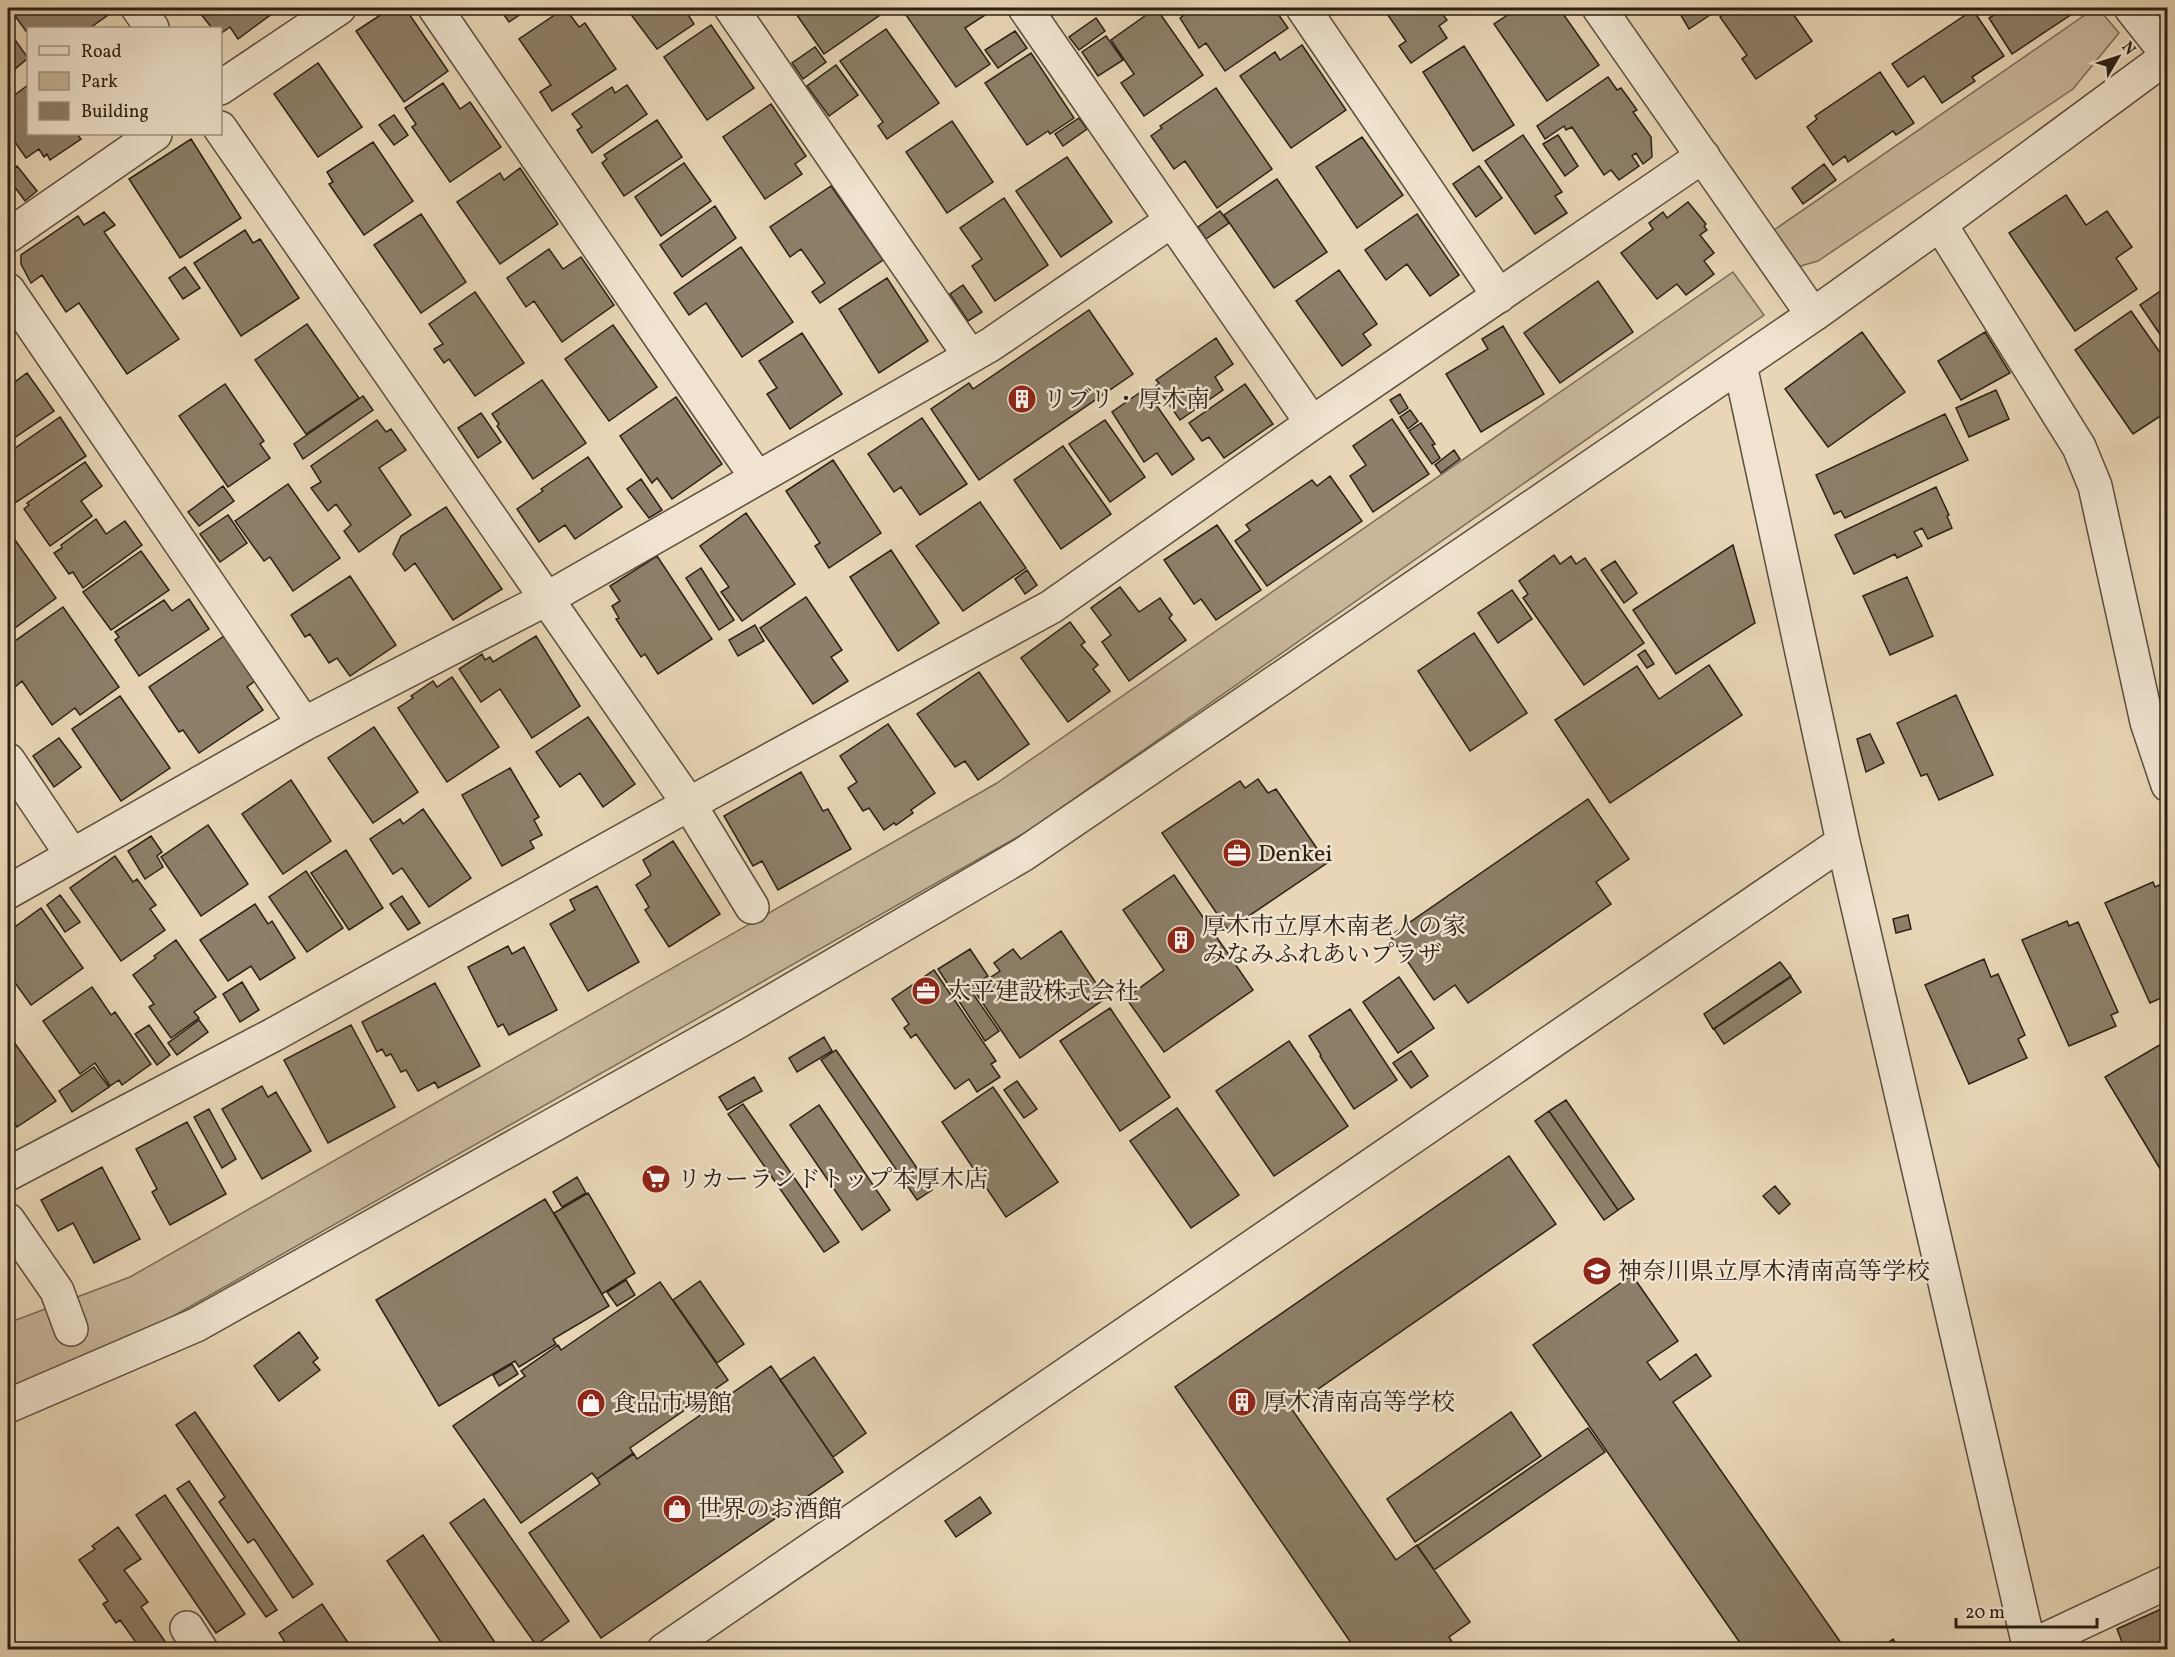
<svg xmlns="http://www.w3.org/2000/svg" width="2175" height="1657" font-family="Vollkorn,'Noto Serif JP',serif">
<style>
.green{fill:#c8b79b;stroke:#7a6c58;stroke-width:1.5}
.building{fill:#8d7f69;stroke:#2b2115;stroke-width:1.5}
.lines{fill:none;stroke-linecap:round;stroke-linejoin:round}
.minor-casing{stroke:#5a4e3d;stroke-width:36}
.minor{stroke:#f0e4d0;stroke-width:33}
.labels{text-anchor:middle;stroke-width:5;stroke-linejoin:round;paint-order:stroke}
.poi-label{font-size:24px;fill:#2b2115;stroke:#f0e4d0;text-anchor:start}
</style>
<rect width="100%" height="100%" fill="#e8d6b6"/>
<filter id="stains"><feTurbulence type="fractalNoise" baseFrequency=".00333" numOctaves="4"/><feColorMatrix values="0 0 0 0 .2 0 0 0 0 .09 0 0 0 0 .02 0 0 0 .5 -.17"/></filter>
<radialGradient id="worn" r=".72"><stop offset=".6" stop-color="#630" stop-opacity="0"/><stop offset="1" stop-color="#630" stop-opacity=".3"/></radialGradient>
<path class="green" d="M2095 8H2098L2119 33 2073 89 1818 261 1797 267 1774 230Z
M1733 272 1764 315 1028 831 161 1323 8 1390V1323L130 1277 997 783Z"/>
<path class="building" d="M21 8H103L108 15 90 28H28V34L13 13Z
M196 8H269L273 13 238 39 230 27 220 34V28H212Z
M391 8H405L448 71 404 102 356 31Z
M499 8H530L509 22Z
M565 8 579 27 585 23 616 69 552 111 540 92 551 85 519 39Z
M626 8H684L694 24 657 49Z
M792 8H874L880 15 824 54Z
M917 8H996L965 28 990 64 956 87 906 15Z
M1156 8 1203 75 1144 116 1121 83 1134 74 1111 40Z
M1195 8H1274L1288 28 1225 71 1206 43 1199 48 1180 18Z
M1383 8H1438L1447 20 1439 26 1447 38 1411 63 1399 46 1406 41Z
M1518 8H1559L1599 65 1547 101 1494 24Z
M1686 8H1718L1719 9 1689 29 1679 12Z
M1733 8 1738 15 1749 8H1789L1812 41 1756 79 1742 59 1747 55 1720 17Z
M2005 8H2081L2012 54 1989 18Z
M1973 10 2004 56 1972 77 1975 81 1942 103 1924 76 1908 87 1892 64Z
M1096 18 1105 31 1079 50 1069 37Z
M711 25 754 88 707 120 664 57Z
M886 29 939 103 887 139 878 126 883 122 840 61Z
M8 30 28 58 8 75Z
M1015 31 1027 48 998 68 985 50Z
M1106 36 1123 60 1098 76 1082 52Z
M1302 45 1346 110 1291 148 1240 76 1275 52 1280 60Z
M1464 46 1514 125 1473 151 1423 72Z
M815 47 826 62 803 79 792 63Z
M1031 53 1074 118 1050 134 1048 131 1027 145 985 83Z
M318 63 362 127 318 157 274 94Z
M836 65 858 95 829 116 807 86Z
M1880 72 1914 123 1896 135 1893 131 1848 162 1845 156 1833 165 1807 127 1817 119 1815 116Z
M1608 77 1617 90 1621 88 1637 110 1633 112 1651 137 1652 157 1643 164 1636 153 1632 156 1639 166 1619 180 1611 170 1604 175 1572 127 1566 130 1564 126 1545 139 1537 126Z
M443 83 460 109 470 102 501 147 450 182 412 127 416 124 405 108Z
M28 85V134H77L81 139 50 160 47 154 44 157 39 149 26 158 8 132V100Z
M627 85 647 114 592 153 577 130 582 127 572 114 612 87 615 93Z
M1216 88 1272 169 1217 208 1185 161 1174 169 1151 136 1162 128 1160 126Z
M771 104 806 156 795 164 802 174 765 199 723 137Z
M394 115 408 135 394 145 379 125Z
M1079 118 1087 129 1063 146 1055 134Z
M657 120 682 157 624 196 602 163 607 159 604 155Z
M952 121 993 182 947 213 906 152Z
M1523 135 1562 192 1555 196 1567 213 1535 234 1485 161Z
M1558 135 1578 166 1565 176 1543 144Z
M1362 137 1403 195 1357 228 1316 167Z
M191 139 241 218 180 258 129 179Z
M373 142 413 201 364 235 329 184 333 182 327 172Z
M1067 157 1112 222 1061 257 1016 191Z
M684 163 711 201 661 236 635 197Z
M1824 164 1836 180 1803 204 1792 188Z
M17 166 37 191 25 201 8 178V173Z
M1479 166 1502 198 1476 217 1453 184Z
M520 168 558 224 500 264 457 202 500 173 504 180Z
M1277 179 1327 252 1274 288 1224 215Z
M831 186 883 260 820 303 812 292 825 283 801 249 790 257 770 227Z
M2066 195 2086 225 2107 211 2132 247 2116 258 2137 289 2075 331 2009 233Z
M1004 198 1048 265 995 301 972 266 982 259 960 228Z
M1688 202 1706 224 1704 226 1707 230 1700 235 1714 253 1704 261 1714 274 1686 295 1677 284 1657 299 1621 253 1653 229 1649 223 1663 212 1667 218Z
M715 206 736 238 682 277 660 245Z
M1220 211 1229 223 1206 239 1198 227Z
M104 212 115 225 104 232 179 339 127 374 79 303 66 312 42 275 31 283 21 264V255L78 216 84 225Z
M421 214 466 282 421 313 374 245Z
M1417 214 1459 275 1430 296 1407 264 1386 280 1365 250Z
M245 230 253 243 260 239 299 298 241 336 194 263Z
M741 247 793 322 742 357 706 303 689 315 674 293Z
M549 249 563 269 581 257 614 305 562 342 534 301 526 307 507 278Z
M185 267 200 288 183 299 169 278Z
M1339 270 1377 324 1363 334 1371 345 1342 366 1296 301Z
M887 278 928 341 879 373 839 309Z
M1598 281 1633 332 1560 383 1524 333Z
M963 285 982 312 968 321 950 294Z
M2168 286V346L2140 305Z
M475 292 524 363 475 396 449 359 444 363 434 349 443 344 429 324Z
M1089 310 1133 374 979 480 931 409 969 383 973 389Z
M2131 311 2168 364V411L2133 434 2075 350Z
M307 324 359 398 306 434 255 360Z
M613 325 657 387 609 421 565 359Z
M1503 326 1544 394 1481 432 1446 374 1488 349 1482 339Z
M1862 332 1905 392 1828 447 1785 389Z
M1985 332 2010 373 1961 400 1938 361Z
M802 333 842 394 790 429 767 394 777 388 759 361Z
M1216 338 1233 364 1215 377 1223 390 1180 420 1156 386 1159 383 1156 380Z
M27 373 54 411 8 442V387Z
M542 380 586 443 533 479 497 426 499 424 492 414Z
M225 384 264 441 260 444 270 458 228 487 179 416Z
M1245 384 1273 424 1224 458 1209 437 1202 441 1189 423Z
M1145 389 1194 459 1172 475 1157 453 1144 462 1112 412Z
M1996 390 2009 419 1969 437 1956 408Z
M1400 394 1408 408 1399 414 1390 400Z
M363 396 373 410 303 459 294 444Z
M676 397 722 464 672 499 657 478 652 483 620 436Z
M1410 410 1418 421 1408 429 1400 417Z
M481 413 501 442 478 458 458 428Z
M1945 414 1968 460 1845 518 1841 511 1834 514 1816 475Z
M60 417 86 456 15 503 8 492V453Z
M922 418 967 484 920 515 901 487 894 492 868 454Z
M1392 419 1429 474 1373 512 1350 476 1366 465 1353 446Z
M377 420 386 432 391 429 406 450 379 468 411 515 359 552 344 531 351 525 336 504 328 511 311 488 321 482 311 466Z
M1105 420 1145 477 1110 502 1069 444Z
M1421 423 1435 444 1432 445 1440 458 1432 464 1409 431Z
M1063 446 1111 514 1061 549 1014 480Z
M1454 450 1460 459 1441 473 1435 465Z
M588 457 622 507 575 539 565 525 539 542 517 509 543 491 541 489Z
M833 460 881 533 829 568 815 546 820 543 786 491Z
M85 462 102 486 81 501 92 516 50 546 24 509 29 505 27 503Z
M1330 476 1362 521 1267 586 1235 541 1250 530 1246 525 1312 480 1317 486Z
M641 479 662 510 649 518 627 489Z
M288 484 340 558 293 591 270 557 264 561 235 521Z
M223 486 234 501 199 526 188 512Z
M1936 487 1949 515 1947 516 1952 528 1928 539 1922 528 1914 532 1922 546 1897 558 1895 554 1854 574 1835 535Z
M980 502 1026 568 963 611 916 546Z
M446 507 502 589 453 620 415 563 405 571 393 554 401 536Z
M746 513 795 584 742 621 721 592 729 587 700 546Z
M228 515 247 543 220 562 200 534Z
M96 519 106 534 125 521 142 545 83 588 73 572 69 574 54 553 62 548 61 545Z
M1217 525 1261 590 1216 620 1201 599 1194 604 1164 560Z
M8 530 56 598 8 633Z
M1733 545 1755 623 1676 674 1633 610Z
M891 550 939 623 898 651 850 577Z
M141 551 169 590 111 630 83 592Z
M1554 555 1560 564 1571 556 1576 564 1585 558 1644 643 1584 685 1523 598 1528 594 1519 581Z
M657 556 712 639 658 674 645 654 641 657 616 619 619 618 612 606 620 601 610 586Z
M1615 561 1637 593 1624 603 1601 570Z
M701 568 734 620 719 630 686 578Z
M1027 570 1037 585 1025 594 1015 579Z
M350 576 396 645 350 676 337 658 329 663 310 634 305 637 291 615Z
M1907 577 1933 636 1890 655 1863 596Z
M1120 587 1139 612 1160 598 1172 615 1169 618 1186 640 1129 681 1102 642 1111 635 1091 608Z
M1512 590 1532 619 1498 643 1478 613Z
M806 597 842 650 831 657 848 681 813 704 760 628Z
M189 599 209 629 139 676 115 640 119 637 115 632 164 600 172 611Z
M63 607 119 687 80 715 75 708 52 725 22 681 15 687 8 677V646Z
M1070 622 1085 642 1081 645 1098 665 1093 669 1110 691 1068 722 1021 658Z
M755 625 764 641 738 656 729 640Z
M1474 633 1527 713 1470 751 1418 671Z
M227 634 256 680 247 687 263 710 199 753 183 730 179 732 149 687Z
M536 636 580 706 532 738 500 689 481 702 459 669 482 654 485 660 490 657 493 662Z
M1645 650 1654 664 1647 668 1638 655Z
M1709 665 1742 715 1610 803 1555 720 1637 666 1659 699Z
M979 672 1029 744 978 780 965 761 955 767 917 714Z
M452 677 499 747 447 782 398 708 413 698 411 696 433 681 437 687Z
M1956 695 1993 775 1939 800 1927 774 1921 776 1897 723Z
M120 696 170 768 121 801 72 729Z
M588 717 635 784 603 807 580 773 560 787 536 752Z
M888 724 935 793 911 810 913 813 896 825 894 823 884 830 869 808 863 811 848 788 857 782 840 756Z
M374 727 418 792 373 823 328 758Z
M1870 734 1884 763 1866 772 1857 739Z
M59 738 81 767 54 787 33 756Z
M510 768 539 817 534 820 542 835 530 841 534 848 502 866 462 795Z
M801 772 823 811 828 809 829 811 851 849 778 890 762 861 753 866 724 816Z
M1258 779 1268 793 1276 789 1327 863 1228 930 1162 833 1240 781 1245 788Z
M291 780 331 841 283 874 242 814Z
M1588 799 1629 859 1596 882 1611 904 1468 1003 1455 985 1434 1000 1390 936Z
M423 809 471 878 429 907 402 868 393 874 370 839 400 819 403 824Z
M208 825 248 884 201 916 161 857Z
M151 836 162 852 157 856 163 867 145 879 128 851Z
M673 841 720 914 669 947 645 910 649 907 636 885 651 875 643 860Z
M346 850 383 908 349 930 311 873Z
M115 856 133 882 137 879 156 905 150 909 165 930 121 961 70 888Z
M306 871 343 928 307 952 269 897Z
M1174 875 1253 990 1164 1052 1126 998 1164 970 1123 910Z
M2153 882 2155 887 2164 883 2168 892V995L2150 1003 2105 903Z
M597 886 639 962 588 991 550 924 575 910 570 900Z
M60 895 80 922 65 932 47 905Z
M402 896 420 923 408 930 390 904Z
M255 904 268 924 272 921 295 958 260 980 251 966 228 981 200 940Z
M41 908 83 968 31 1005 8 973V932Z
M1908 915 1911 929 1896 933 1893 919Z
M2067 921 2069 926 2078 922 2118 1012 2111 1015 2116 1026 2069 1046 2022 940Z
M1061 931 1106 998 1020 1058 973 989 1000 971 994 963 1013 949 1021 959Z
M176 940 216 997 194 1012 199 1018 171 1038 149 1007 154 1004 133 975 156 958 154 956Z
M508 946 512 954 524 947 557 1010 509 1035 503 1024 498 1027 468 967Z
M970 949 988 976 969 988 999 1031 985 1041 938 969Z
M1984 959 1991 977 1998 974 2025 1035 2018 1039 2027 1058 1969 1084 1925 985Z
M1780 962 1791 976 1713 1029 1704 1014Z
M934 970 996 1061 991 1064 1000 1077 977 1092 969 1079 955 1089 916 1034 911 1038 904 1028 909 1024 892 999Z
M1399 977 1434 1028 1398 1053 1363 1002Z
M1791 977 1801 992 1724 1044 1714 1029Z
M242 982 259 1010 240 1022 223 994Z
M435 983 480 1066 438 1088 435 1082 418 1091 406 1070 401 1072 391 1054 386 1056 382 1049 377 1052 362 1022Z
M92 987 111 1015 115 1012 151 1064 122 1085 119 1080 110 1086 95 1063 80 1074 43 1021Z
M1110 1008 1170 1097 1120 1131 1060 1041Z
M1350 1009 1397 1080 1354 1109 1320 1056 1321 1055 1309 1036Z
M199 1020 208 1032 177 1055 168 1043Z
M149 1025 170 1055 157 1065 135 1034Z
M351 1025 395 1107 328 1143 284 1060Z
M824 1037 832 1051 797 1072 789 1058Z
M11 1038 56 1101 17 1127 12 1119 8 1122V1040Z
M2168 1040V1176L2165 1177 2105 1077Z
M1289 1041 1348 1126 1274 1176 1216 1091Z
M836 1050 932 1190 917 1200 821 1060Z
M1411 1051 1428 1076 1411 1088 1393 1063Z
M94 1067 109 1087 72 1112 59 1091Z
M754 1077 762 1091 727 1110 719 1097Z
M1017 1081 1037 1109 1024 1118 1004 1090Z
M262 1086 268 1097 276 1092 311 1151 262 1179 222 1109Z
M993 1087 1058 1182 1006 1217 942 1122Z
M1566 1100 1634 1199 1618 1210 1549 1111Z
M743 1104 839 1242 824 1252 728 1114Z
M819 1105 890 1210 862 1230 790 1125Z
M1177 1108 1239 1195 1191 1228 1130 1141Z
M209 1109 236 1159 222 1168 194 1117Z
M1549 1111 1618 1210 1604 1220 1535 1121Z
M187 1122 226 1194 170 1225 152 1192 157 1189 136 1149Z
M1509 1156 1556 1224 1291 1408 1396 1560 1417 1545 1470 1622 1449 1637 1457 1650H1356L1175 1387Z
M102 1167 140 1239 94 1263 73 1223 58 1231 41 1200Z
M577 1177 586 1193 562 1207 553 1192Z
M1775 1186 1790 1204 1779 1214 1763 1196Z
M588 1193 635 1273 602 1294 554 1213Z
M545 1199 609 1306 553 1339 556 1344 519 1367 515 1361 439 1406 376 1300Z
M1632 1275 1678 1341 1647 1362 1660 1380 1696 1354 1711 1376 1673 1402 1846 1650H1745L1533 1345Z
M626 1280 635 1295 617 1306 607 1292Z
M700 1281 744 1344 717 1363 673 1300Z
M660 1282 728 1380 630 1448 633 1453 597 1479 592 1473 521 1523 453 1426 525 1376 521 1371 558 1345 561 1350Z
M299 1332 318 1358 313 1362 320 1370 279 1401 254 1366Z
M814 1357 866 1433 833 1457 780 1380Z
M512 1364 518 1374 499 1386 493 1375Z
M771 1366 843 1472 601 1638 529 1533 600 1484 597 1479 634 1454 637 1459Z
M195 1412 313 1584 293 1598 254 1539 248 1543 219 1502 225 1497 176 1425Z
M1511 1412 1541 1456 1415 1542 1387 1499Z
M1588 1428 1605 1452 1434 1570 1417 1546Z
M189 1481 277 1610 266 1617 177 1489Z
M165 1495 245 1614 216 1633 136 1515Z
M980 1497 991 1513 956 1537 945 1521Z
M484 1499 569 1621 536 1645 450 1523Z
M118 1527 141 1559 124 1570 148 1602 141 1607 171 1650H132L138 1645 120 1620 116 1623 103 1604 108 1601 79 1560 95 1549 92 1546Z
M423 1535 500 1650H446L387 1561Z
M322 1604 353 1650H290L279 1633Z
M2168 1606V1650H2125L2117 1629Z
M1893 1639 1900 1650H1878Z"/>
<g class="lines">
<g class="minor-casing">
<path id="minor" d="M138 8 152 28
M435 8 757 478
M731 8 970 356
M1025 8 1312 423
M1303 8 1499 296
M1599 8 1813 315
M2131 8 2168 55
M220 88 339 8
M220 128 689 804 752 907
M1940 224 2079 447 2095 486 2147 722 2168 785
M8 236 155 134
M8 290 304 724
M1740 365 1843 842 2030 1650
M8 760 72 855
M8 892 304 724 548 598 990 345 1171 221
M8 1174 273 1035 689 804 1051 607 1312 423 1703 156
M8 1220 57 1291 71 1329
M8 1406 196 1325 737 1022 1024 854 1813 315 1940 224 2168 56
M187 1628 201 1650
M2029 1647 2168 1582
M664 1650 1843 842"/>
</g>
<use href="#minor" class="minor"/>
</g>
<defs>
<g id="building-disc" transform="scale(1.5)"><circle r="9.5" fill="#8f2418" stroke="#f0e4d0"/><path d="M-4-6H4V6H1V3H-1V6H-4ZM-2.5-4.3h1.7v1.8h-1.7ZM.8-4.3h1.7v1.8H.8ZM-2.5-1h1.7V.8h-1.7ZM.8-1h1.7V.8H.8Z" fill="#fff"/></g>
<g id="office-disc" transform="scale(1.5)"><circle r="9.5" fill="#8f2418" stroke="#f0e4d0"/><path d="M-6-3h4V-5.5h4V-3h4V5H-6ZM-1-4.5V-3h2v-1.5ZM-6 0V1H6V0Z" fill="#fff"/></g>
<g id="supermarket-disc" transform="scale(1.5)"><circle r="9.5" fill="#8f2418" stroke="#f0e4d0"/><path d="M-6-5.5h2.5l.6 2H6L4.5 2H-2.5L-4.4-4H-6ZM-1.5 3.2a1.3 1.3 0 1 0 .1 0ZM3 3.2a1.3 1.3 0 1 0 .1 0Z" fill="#fff"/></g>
<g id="school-disc" transform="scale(1.5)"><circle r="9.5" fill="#8f2418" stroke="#f0e4d0"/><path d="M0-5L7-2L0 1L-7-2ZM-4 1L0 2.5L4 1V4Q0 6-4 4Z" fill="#fff"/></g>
<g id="shop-disc" transform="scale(1.5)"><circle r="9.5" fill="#8f2418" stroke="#f0e4d0"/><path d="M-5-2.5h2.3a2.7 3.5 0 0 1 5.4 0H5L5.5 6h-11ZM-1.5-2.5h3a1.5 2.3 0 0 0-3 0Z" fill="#fff"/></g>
</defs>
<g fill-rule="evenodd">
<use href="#building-disc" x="1022" y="399"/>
<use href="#office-disc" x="1237" y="853"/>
<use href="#building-disc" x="1181" y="940"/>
<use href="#office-disc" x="926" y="991"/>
<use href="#supermarket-disc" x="656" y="1179"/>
<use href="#school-disc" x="1597" y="1271"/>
<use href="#building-disc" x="1242" y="1402"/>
<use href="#shop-disc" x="591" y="1403"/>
<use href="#shop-disc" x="677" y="1509"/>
</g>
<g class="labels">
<g class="poi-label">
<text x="1043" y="407">リブリ・厚木南</text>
<text x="1258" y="861">Denkei</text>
<text x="1202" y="934">厚木市立厚木南老人の家<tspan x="1202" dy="28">みなみふれあいプラザ</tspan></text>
<text x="947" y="999">太平建設株式会社</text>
<text x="677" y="1187">リカーランドトップ本厚木店</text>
<text x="1618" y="1279">神奈川県立厚木清南高等学校</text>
<text x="1263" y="1410">厚木清南高等学校</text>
<text x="612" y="1411">食品市場館</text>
<text x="698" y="1517">世界のお酒館</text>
</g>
</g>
<rect width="2175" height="1657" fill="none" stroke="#e8d6b6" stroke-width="30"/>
<rect x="9" y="9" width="2157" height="1639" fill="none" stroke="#2b2115" stroke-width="3"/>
<rect x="15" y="15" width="2145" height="1627" fill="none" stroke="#2b2115" stroke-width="1.5"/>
<rect x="27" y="27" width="195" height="108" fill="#f0e4d0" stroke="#a19685" stroke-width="1.5"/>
<rect x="39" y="46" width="30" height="9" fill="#f0e4d0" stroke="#a19685" stroke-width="1.5"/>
<text x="81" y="57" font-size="18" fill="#2b2115">Road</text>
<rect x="39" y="72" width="30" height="18" fill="#c8b79b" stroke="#a19685" stroke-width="1.5"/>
<text x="81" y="87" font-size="18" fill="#2b2115">Park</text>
<rect x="39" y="102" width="30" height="18" fill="#8d7f69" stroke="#a19685" stroke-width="1.5"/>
<text x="81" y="117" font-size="18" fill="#2b2115">Building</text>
<g transform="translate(2118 57) rotate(51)" stroke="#f0e4d0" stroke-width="4.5" paint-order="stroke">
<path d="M0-4.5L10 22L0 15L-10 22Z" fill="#2b2115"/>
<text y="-9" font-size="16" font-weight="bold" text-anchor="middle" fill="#2b2115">N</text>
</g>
<path d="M1956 1618v9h141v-9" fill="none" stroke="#2b2115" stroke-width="3"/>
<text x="1965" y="1618" font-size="18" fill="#2b2115" stroke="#f0e4d0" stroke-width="4.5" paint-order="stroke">20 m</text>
<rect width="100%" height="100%" filter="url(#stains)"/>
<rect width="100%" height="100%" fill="url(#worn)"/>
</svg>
